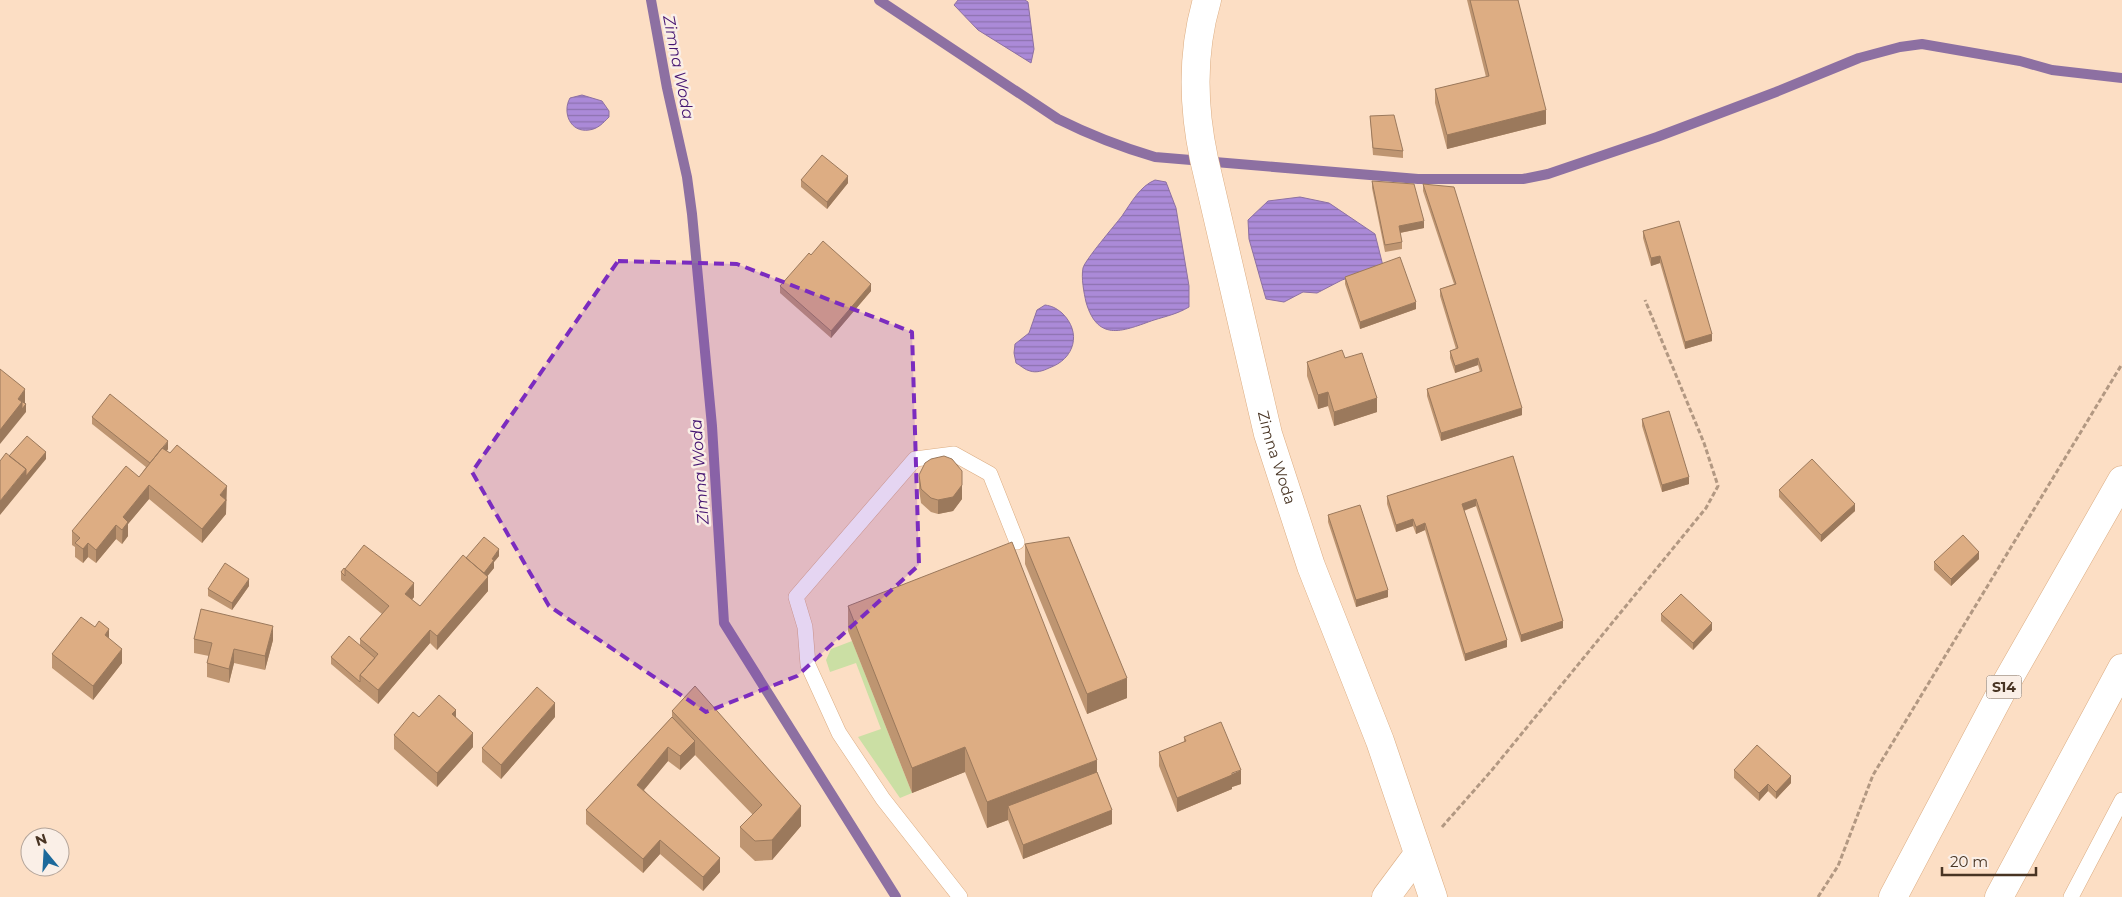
<svg xmlns="http://www.w3.org/2000/svg" width="2122" height="897" font-family="Montserrat,sans-serif">
<style>
.grass{fill:#cbdfa4}
.water{fill:url(#water-rules);stroke:#8d70a2}
.lines{fill:none;stroke-linecap:round;stroke-linejoin:round}
.stream{stroke:#8d70a2;stroke-width:10}
.lane-casing{stroke:#dbac81;stroke-width:16}
.street-casing{stroke:#dbac81;stroke-width:29}
.highway-casing{stroke:#dbac81;stroke-width:29}
.path{stroke:#b29882;stroke-width:3;stroke-dasharray:5 2.5;stroke-linecap:butt}
.lane{stroke:#fff;stroke-width:15}
.street{stroke:#fff;stroke-width:28}
.highway{stroke:#fff;stroke-width:28}
.wall{fill:#be9571}
.shaded-wall{fill:#9b795c}
.building{fill:#ddad83;stroke:#9b795c}
.marked{fill:#7b2cbf;fill-opacity:0.2;stroke:#7b2cbf;stroke-width:4;stroke-dasharray:10 6;stroke-linejoin:round}
.labels{text-anchor:middle;stroke-width:5;stroke-linejoin:round;paint-order:stroke}
.shield{fill:#faefe7;stroke:#7d6c5e;stroke-width:1}
.shield-label{font-size:14px;font-weight:bold;fill:#483423}
.street-label{font-size:15px;fill:#483423;stroke:#faefe7}
.water-label{font-size:16px;font-style:italic;fill:#451471;stroke:#faefe7}
</style>
<defs>
<pattern id="water-rules" width="6" height="5" patternUnits="userSpaceOnUse" patternTransform="scale(1.25)"><rect width="6" height="5" fill="#ab8ad8"/><path d="M0 2.5h6" fill="none" stroke="#8d72af"/></pattern>
</defs>
<rect width="100%" height="100%" fill="#fcdec4"/>
<path class="grass" d="M852 641 912 793 900 798 858 737 881 729 856 663 830 672 826 660 831 649Z"/>
<path class="water" d="M958 0H1025L1028 2 1034 49 1031 63 978 30 954 5Z
M582 95 602 101 609 111V117C603 123 598 129 589 130 570 133 562 112 570 98Z
M1155 180 1166 182 1176 208 1189 286V307C1177 314 1167 316 1154 320 1125 330 1098 344 1086 302 1084 293 1081 278 1083 268 1085 260 1115 225 1122 216 1131 203 1140 186 1155 180Z
M1300 197 1329 203 1375 234 1383 266 1342 280 1317 293 1303 292 1284 302 1266 299 1249 239 1248 220 1268 201Z
M1045 305C1052 306 1056 308 1062 313 1082 332 1075 359 1049 368 1043 371 1036 373 1030 371 1025 370 1020 365 1016 363L1014 353 1015 344 1029 333 1037 310Z"/>
<g class="lines">
<path class="stream" d="M651 0 667 88 687 177 692 214 712 426 724 623 896 897
M879 0 1058 119C1090 135 1121 147 1155 157L1418 179H1523L1548 174 1657 137 1776 92 1859 58 1900 47 1922 44 2020 61 2052 70 2122 78"/>
<g class="lane-casing">
<path id="lane" d="M960 897 883 799 839 733 808 665 805 627 796 597 915 459 954 454 990 474 1017 542
M2071 897 2122 800"/>
</g>
<g class="street-casing">
<g id="street">
<path id="s1" d="M1207 0C1192 51 1193 107 1204 159L1268 434 1311 566 1380 741 1433 897"/>
<path d="M1386 897 1418 854"/>
</g>
</g>
<g class="highway-casing">
<path id="highway" d="M1893 897 2005 685 2122 480
M1999 897 2122 668"/>
</g>
<path class="path" d="M1442 827 1492 770 1706 508 1718 486 1704 443 1645 300
M1818 897 1838 866 1873 775 2122 364"/>
<use href="#lane" class="lane"/>
<use href="#street" class="street"/>
<use href="#highway" class="highway"/>
</g>
<path class="wall" d="M1467 0H1518L1546 124 1447 149 1435 103V89L1486 77Z
M1370 116 1403 151V158L1373 155Z
M801 180 848 183 827 209 801 187Z
M1372 181 1424 228 1400 233 1402 242V249L1385 252 1372 188Z
M1423 184 1522 415 1441 441 1427 396V389L1480 372 1478 365 1455 373 1450 358V351L1456 349 1440 296V289L1454 284 1423 191Z
M1679 221 1712 341 1685 349 1660 263 1651 266 1643 238V231Z
M1345 277 1416 309 1360 329 1345 284Z
M780 286 871 291 831 338 780 293Z
M1345 358 1377 412 1334 426 1328 406 1318 409 1307 376V362Z
M92 417 168 449 167 451 227 500 226 501V514L202 543 149 499 128 524V536L122 544 116 539 96 563 88 557 83 563 75 557V547L72 545V531L139 477 146 467 92 424Z
M1642 419 1689 484 1662 492 1642 426Z
M1513 456 1563 628 1521 642 1476 506 1464 511 1507 647 1465 661 1425 530 1416 534 1413 526 1396 532 1387 504V496Z
M919 475 962 499 953 511 938 514 931 512 921 503 919 489Z
M1779 490 1855 511 1821 542 1779 497Z
M1328 515 1388 597 1356 607 1328 522Z
M1025 544 1127 698 1087 714 1025 564Z
M499 556 494 562V568L487 576 488 591 437 650 430 643 378 704 331 664V657L360 645V639L382 614 341 580V572L345 569 414 597 412 600 420 606 466 558Z
M1979 559 1951 586 1934 570V562Z
M249 586 232 610 208 596V589Z
M848 606 1097 772 1112 824 1023 859 1008 820 987 828 965 772 912 793 848 631Z
M1661 614 1712 630 1693 650 1661 621Z
M109 639 122 663 93 700 52 668V654Z
M194 639 273 640 265 670 234 663 229 683 207 677V663L209 656 194 653Z
M672 711 801 826 772 860 755 861 740 847V827L753 815 695 755 680 770 668 761 644 790 720 872 703 891 660 854 643 873 586 824V810L672 717Z
M419 717 456 718 473 747 437 787 394 749V735Z
M555 717 501 779 482 762V748Z
M1184 737 1241 784 1232 787V789L1177 812 1159 766V752L1184 742Z
M1734 770 1791 783 1776 799 1768 791 1759 801 1734 778Z"/>
<path class="shaded-wall" d="M1546 110V124L1447 149V135Z
M848 176V183L827 209V202Z
M1424 221V228L1399 233V226Z
M1660 256V263L1651 266V258Z
M871 284V291L831 338V331Z
M1416 302V309L1360 329V322Z
M1712 334V341L1685 349V342Z
M1478 358V365L1455 373V366Z
M25 389V403L26 404V412L0 444V430L18 399Z
M1328 392V406L1318 409V395Z
M1377 398V412L1334 426V412Z
M1522 408V415L1441 441V433Z
M168 441V449L151 471V464Z
M46 452V459L0 515V501L26 469Z
M1689 477V484L1662 492V485Z
M149 485V499L128 524V536L122 544 123 517Z
M962 485V499L953 511 938 514V500Z
M227 486 226 514 202 543V529L220 495Z
M1476 499V506L1462 511V504Z
M1855 504V511L1821 542V535Z
M1413 519V526L1396 532V525Z
M1425 523V530L1416 534V527Z
M116 525V539L96 563V550Z
M88 543V557L83 563V549Z
M499 549V556L494 562V568L481 584V577L492 559Z
M1979 552V559L1951 586V579Z
M488 577V591L437 650V636Z
M249 579V586L232 610V603Z
M414 583V597L405 608V594Z
M1388 590V597L1356 607V600Z
M1563 621V628L1521 642V635Z
M1712 623V630L1693 650V643Z
M273 626V640L265 670V656Z
M109 629V643L105 635Z
M430 630V643L378 704V690Z
M1507 640V647L1465 661V654Z
M122 649V663L93 700V686Z
M234 649V663L229 683V669Z
M1127 678V698L1087 714V694Z
M555 703V717L501 779V765Z
M456 710V724L452 714Z
M473 733V747L437 787V773Z
M695 741V755L680 770V756Z
M668 747V761L637 798V785Z
M965 747V772L912 793V768Z
M1097 760V786L1008 806V820L987 828V802Z
M1241 770V784L1232 787V789L1177 812V798Z
M1791 776V783L1776 799V792Z
M1768 784V791L1759 801V793Z
M801 806V826L772 860V840Z
M1112 810V824L1023 859V845Z
M660 840V854L643 873V859Z
M720 858V872L703 891V877Z"/>
<path class="building" d="M1470 0H1518L1546 110 1447 135 1435 89 1489 76Z
M1394 115 1403 151 1373 148 1370 116Z
M822 155 848 176 827 202 801 180Z
M1372 181 1414 184 1424 221 1399 226 1402 242 1385 245Z
M1423 184 1454 187 1522 408 1441 433 1427 389 1482 371 1478 358 1455 366 1450 351 1458 348 1440 289 1456 284Z
M1679 221 1712 334 1685 342 1660 256 1651 258 1643 231Z
M823 241 871 284 831 331 780 286 809 253 811 255Z
M1400 257 1416 302 1360 322 1345 277Z
M1342 350 1345 358 1362 353 1377 398 1334 412 1328 392 1318 395 1307 362Z
M0 369 25 389 18 399 22 402 0 430Z
M110 394 168 441 150 463 92 417Z
M21 401 26 404 22 409V402Z
M1669 411 1689 477 1662 485 1642 419Z
M27 436 46 452 26 476V469L9 456Z
M177 445 227 486 220 495 226 500 202 529 149 485 123 517 128 522 122 530 116 525 96 550 88 543 83 549 75 543 80 538 72 531 126 466 139 477 162 448 170 453Z
M6 453 26 469 0 501V461Z
M944 456 952 459 962 471V485L953 497 938 500 931 498 921 489 919 475 925 463 931 459Z
M1513 456 1563 621 1521 635 1476 499 1462 504 1507 640 1465 654 1425 523 1416 527 1413 519 1396 525 1387 496Z
M1812 459 1855 504 1821 535 1779 490Z
M1360 505 1388 590 1356 600 1328 515Z
M1963 535 1979 552 1951 579 1934 562Z
M484 537 499 549 492 559 494 560 484 573 466 558Z
M1069 537 1127 678 1087 694 1025 544Z
M1012 542 1097 760 987 802 965 747 912 768 848 606Z
M364 545 414 583 405 594 420 606 463 555 488 577 437 636 430 630 378 690 360 675 378 654 360 639 389 606 345 569Z
M225 563 249 579 232 603 208 589Z
M344 568 345 569V576L341 572Z
M1681 594 1712 623 1693 643 1661 614Z
M201 609 273 626 265 656 234 649 229 669 207 663 212 643 194 639Z
M81 617 95 627 99 621 109 629 105 635 122 649 93 686 52 654Z
M349 636 375 658 360 675V682L331 657Z
M695 686 801 806 772 840 755 841 740 827 762 805 672 711Z
M537 687 555 703 501 765 482 748Z
M439 695 456 710 452 714 473 733 437 773 394 735 413 712 419 717Z
M672 717 695 741 680 756 668 747 637 785 720 858 703 877 660 840 643 859 586 810Z
M1221 722 1241 770 1232 773V775L1177 798 1159 752 1186 741 1184 737Z
M1757 745 1791 776 1776 792 1768 784 1759 793 1734 770Z
M1097 772 1112 810 1023 845 1008 806Z"/>
<path class="marked" d="M618 261 737 264 912 332 919 565 797 676 706 712 549 606 472 472Z"/>
<g class="labels">
<rect class="shield" x="1986.5" y="675.5" width="35" height="23" rx="4"/>
<g class="shield-label">
<text x="2004" y="692">S14</text>
</g>
<g class="street-label">
<text dy="5" stroke="none"><textPath href="#s1" startOffset="468">Zimna Woda</textPath></text>
</g>
<g class="water-label">
<text transform="translate(679 67) rotate(79)" y="6">Zimna Woda</text>
<text transform="translate(699 472) rotate(-94)" y="6">Zimna Woda</text>
</g>
</g>
<g transform="translate(45 852) rotate(342)"><circle r="24" fill="#faefe7" stroke="#b3a499"/>
<path d="M0-4L9 19L0 12L-9 19Z" fill="#1c699b"/>
<text y="-8" font-size="14" font-weight="bold" text-anchor="middle" fill="#483423">N</text>
</g>
<path d="M1942 867v8h94v-8" fill="none" stroke="#483423" stroke-width="2.5"/>
<text x="1950" y="867" font-size="15" fill="#483423" stroke="#faefe7" stroke-width="4" paint-order="stroke">20 m</text>
</svg>
